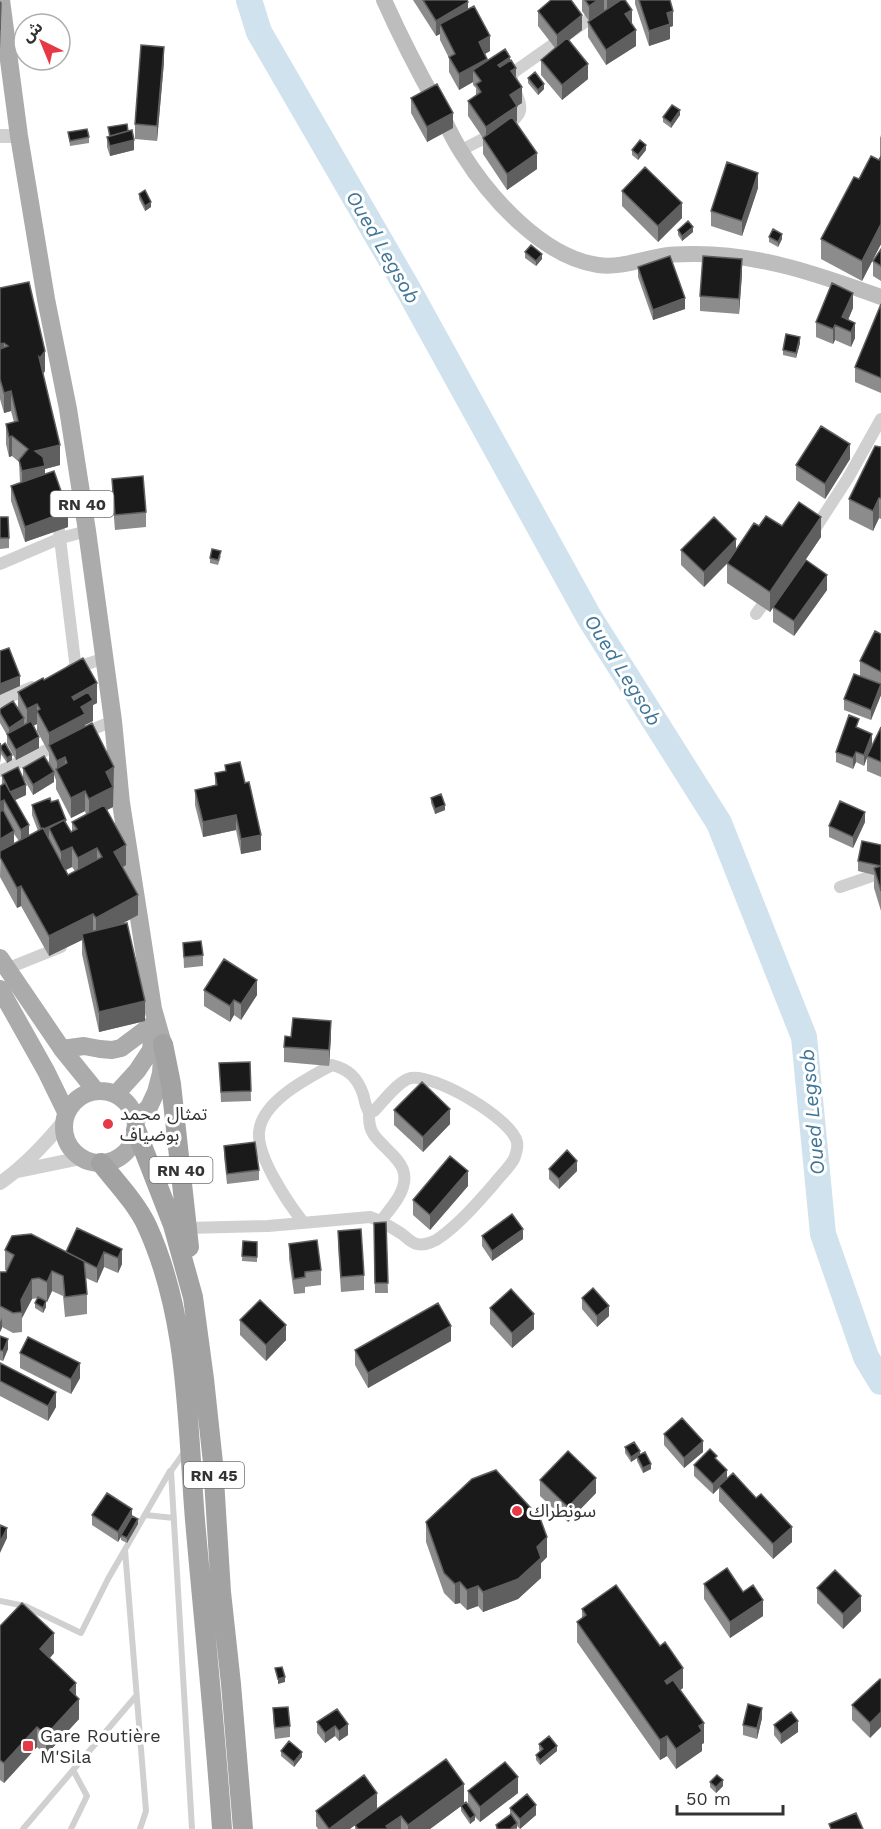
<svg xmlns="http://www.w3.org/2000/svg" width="881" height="1829" font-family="'Work Sans','Noto Sans Arabic',sans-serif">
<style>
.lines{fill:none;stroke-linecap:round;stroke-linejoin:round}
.river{stroke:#cfe2ee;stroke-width:26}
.service{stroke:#d0d0d0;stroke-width:6}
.minor{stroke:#d0d0d0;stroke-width:12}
.tertiary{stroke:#d0d0d0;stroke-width:14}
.secondary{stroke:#bdbdbd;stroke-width:16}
.primary{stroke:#ababab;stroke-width:18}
.trunk{stroke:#a2a2a2;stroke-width:20}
.wall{fill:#8c8c8c;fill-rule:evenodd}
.shaded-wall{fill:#5f5f5f}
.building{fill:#1a1a1a;stroke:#5f5f5f;stroke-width:1.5}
.poi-dot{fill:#e63946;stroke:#fff;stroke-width:2}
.labels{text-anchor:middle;stroke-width:6;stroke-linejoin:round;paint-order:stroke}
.shield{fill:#fff;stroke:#707070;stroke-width:1.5}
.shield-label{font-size:16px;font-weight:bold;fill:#333}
.poi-label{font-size:18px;fill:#333;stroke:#fff;text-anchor:start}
.water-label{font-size:20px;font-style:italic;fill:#3f7597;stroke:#fff}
</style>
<rect width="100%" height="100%" fill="#fff"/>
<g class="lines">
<path class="river" d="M249 0 259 32 408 289 589 617 719 823 804 1037 823 1234 866 1357 881 1382"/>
<path class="service" d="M185 1451 171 1471 192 1829
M145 1515 174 1518
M125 1550 146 1811 140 1829
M0 1601 25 1606 81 1633 108 1579 170 1471
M23 1829 136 1696
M71 1829 87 1796 73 1770"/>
<path class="minor" d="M460 151C473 143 517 125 520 111 522 101 513 89 511 78L514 72 616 0
M57 514 77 678
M813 532 848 478 881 419
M0 564 61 538 87 531
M756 614 771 593
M72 669 105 658
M0 701 32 687
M81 734 113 721
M0 771 60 744
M840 887 881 873
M6 969 61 947
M369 1112C369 1120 369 1128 374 1135 390 1156 417 1166 398 1198 393 1206 387 1213 381 1221
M187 1228 268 1226 370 1217C382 1221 391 1227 402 1234 406 1237 411 1243 417 1244 425 1246 436 1241 442 1236 461 1222 478 1202 494 1184 500 1176 509 1168 514 1159 516 1154 518 1147 517 1142 511 1118 435 1074 411 1078 399 1080 382 1103 374 1111L369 1112C365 1106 365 1100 363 1094 357 1077 348 1069 332 1065 308 1078 262 1101 259 1132 257 1157 288 1203 303 1222"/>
<path class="tertiary" d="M0 136H19
M18 1171 81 1158
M0 1183C25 1166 45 1144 64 1121"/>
<path class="secondary" d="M384 0C400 36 418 71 437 105 445 121 452 138 462 153 490 198 543 257 598 265 619 268 640 260 661 256 671 254 682 254 692 254 758 253 820 275 881 297"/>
<path class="primary" d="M1 0 19 136 46 299 68 409 87 531 113 721 121 803 139 918 153 1009 163 1044 161 1073 156 1092 149 1107 135 1120
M0 958 62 1049 96 1091
M0 989 46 1071 66 1112
M62 1049 84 1046 100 1049 112 1050 121 1048 153 1024
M64 1127a36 36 0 1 1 72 0a36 36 0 1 1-72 0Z
M116 1094 137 1071 151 1050 153 1029"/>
<path class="trunk" d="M163 1044 171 1084 189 1247
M136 1130 173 1225 193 1297 204 1379 213 1463 221 1592 231 1684 243 1829
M101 1163C116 1182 137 1204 147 1226 189 1318 187 1422 195 1520 204 1623 215 1726 222 1829"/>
</g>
<path class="wall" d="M413 0H467L468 9 490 51 485 54 487 60H510L522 103 517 106V121L516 122 537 169 507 190 483 154V138L468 116V101L476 95V88L473 85V82L459 90 449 72V58L440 40V34L436 36Z
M582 0H626L636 46 606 65 588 37V22L589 21 582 11Z
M635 0H670L673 26 670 27V39L649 46 635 4Z
M538 11 582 30 569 40 588 79 562 100 541 75V60L555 48 538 26Z
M164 62 157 141 135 139V124Z
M528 78 544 89 538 95 528 83Z
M411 98 453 128 427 142 411 113Z
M680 115 671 128 663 122V117Z
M108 127 128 131 134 150 110 156 107 147V137L109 136Z
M68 132 89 137V143L70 146Z
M881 135V244L862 281 821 259V239L859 179 879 160 880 158V138Z
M632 150H646L638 160 632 155Z
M758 188 742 236 711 226V211Z
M622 191 682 218 658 242 622 206Z
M139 194 151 207 145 211 139 199Z
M678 230 693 232 682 241 678 235Z
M769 237 782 239 778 247 769 242Z
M881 249V281L873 276V261Z
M525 252 542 259 536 266 525 258Z
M638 267 685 309 653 320 638 277Z
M742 274 739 314 700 311V296Z
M29 282 45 371 43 374 60 465 45 469V474L68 527 25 542 11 501V486L20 483 19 462 12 456 9 457 6 444V424L14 422 11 411 4 413 0 399V288Z
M881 304V393L855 382V367Z
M853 308 848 320 855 338 851 347 835 340 833 344 816 337V322Z
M800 343 796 358 783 355V350Z
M881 447V519L879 518 873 531 849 519V499Z
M850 459 825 499 796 480V465Z
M112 479 146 512V527L115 530 112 494Z
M0 517 9 538V548L0 549Z
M759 526H782L821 537 770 612 727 583V564L704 587 681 565V550L736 549Z
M221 556 218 565 210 563V558Z
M827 590 794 636 773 622V607Z
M881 634V695L871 720 844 710V699L860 676V661Z
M44 680 97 703 93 705V721L85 725V727L114 787 113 788V807L107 810 126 865 122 867 138 915 120 925 145 1021 99 1032 82 954V940L49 956 21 906 17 908 0 877 2 775 23 778V768L49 764V753L37 731V724L33 726 39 748 16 760 7 744V735L0 723V709L18 707V692ZM54 775 56 780V789L71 818 85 811 86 814 72 822V832H71L51 802 32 805V815L38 831 29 836 15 800 26 795 24 779 33 795 54 782ZM14 834 19 841 14 844ZM72 867 75 871 68 875 66 870Z
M881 727V777L867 771V757L864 766 856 762 853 769 836 762V752L859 729 872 744 870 751Z
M0 742 1 746 5 743 12 755V760L7 763 1 754 0 763Z
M225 765 261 850 241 854 236 830 203 837 195 805V790L215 785V773L225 771Z
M431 798 445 810 435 814 431 803Z
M865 822 853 848 829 837V826Z
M881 845V911L874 888V875L858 871V861Z
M183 943 203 955V966L184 968Z
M204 990 257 995 241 1020 234 1015 230 1022 204 1006Z
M331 1036 329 1066 284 1062V1047L291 1037Z
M250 1062 251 1101 221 1102 219 1063Z
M394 1110 450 1124 423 1152 394 1125Z
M224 1146 259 1170V1180L227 1184 224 1156Z
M549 1169 577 1171 559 1189 549 1179Z
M468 1186 430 1230 413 1215V1200Z
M386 1222 388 1293H375L374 1223Z
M338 1231 364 1275V1290L341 1292 338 1246Z
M482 1236 523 1239 492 1261 482 1246Z
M243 1241 257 1242V1262L242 1261Z
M289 1244 321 1270V1285L305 1287V1293L294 1294 289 1259Z
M122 1249V1264L118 1273 104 1267 97 1283 86 1278 87 1294V1314L65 1317 63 1296 52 1291 47 1302 46 1301V1307L43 1313 35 1308V1303L38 1298 32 1299 22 1318V1332L13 1333 2 1327 0 1332V1272H6V1270H5V1250L66 1252Z
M582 1298 609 1316 597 1327 582 1309Z
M490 1308 534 1329 512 1348 490 1324Z
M240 1320 286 1340 266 1361 240 1335Z
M0 1336 8 1349 3 1361 0 1360Z
M451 1341 368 1388 355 1365V1350Z
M20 1353 80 1378 71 1394 20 1368Z
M0 1363 56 1407 48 1421 0 1396Z
M664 1434 703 1452 684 1468 664 1445Z
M625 1447 640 1455 651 1469 643 1473 637 1461V1458L631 1462 625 1453Z
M717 1460 727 1479 792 1542 773 1559 719 1501V1488L713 1494 694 1476V1465Z
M540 1480 596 1493 568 1522 540 1496Z
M92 1515 132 1516 138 1524 127 1543 121 1540V1536L118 1542 92 1525Z
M426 1522 547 1557 541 1563V1578L518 1599 483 1612 478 1606 467 1610 460 1603 455 1604 444 1593 426 1542Z
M704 1584 763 1616 730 1638 704 1599Z
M817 1588 861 1611 843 1629 817 1603Z
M582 1609 683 1688 680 1690 704 1743 702 1744V1751L676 1769 667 1756 660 1760 577 1642V1622L582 1618Z
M0 1626 54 1653 50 1658 76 1696 79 1719 46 1755 37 1747 4 1783 0 1780Z
M881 1680 870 1738 852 1720V1705Z
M273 1708 290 1726V1737L275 1739 273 1719Z
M762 1718 757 1739 743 1735V1725Z
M317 1722 348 1724V1735L339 1741 335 1736 325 1743 317 1733Z
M774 1725 798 1732 781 1744 774 1735Z
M539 1744 557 1751 540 1765 536 1760V1755L540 1751 539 1750Z
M281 1751 302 1757 294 1767 281 1756Z
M710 1782 723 1786 716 1793 710 1787Z
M468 1791 518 1793 480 1822 475 1817V1820L470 1824 461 1811V1806L430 1829H355V1825L464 1804H468Z
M510 1808 536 1815 520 1829 517 1826V1829H496V1825L510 1815Z
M316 1811 350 1829H318L316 1826Z"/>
<path class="shaded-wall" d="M598 0H604V11L589 21V6Z
M607 0H626V3L607 16Z
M468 2V17L440 24V34L436 36V21Z
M1 3V23L0 50V30Z
M632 10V25L625 14Z
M673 11V26L670 27V39L649 46V31L667 13Z
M582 15V30L557 50V35Z
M636 30V46L606 65V50Z
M490 36V51L479 57V42Z
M164 47V62L157 141V126Z
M510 57V72L498 80V65Z
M487 59V74L473 70V82L459 90V74Z
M588 64V79L562 100V85Z
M516 68V83L511 71Z
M544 84V89L538 95V90Z
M522 87V103L510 110V95Z
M517 106V121L486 143V127Z
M680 110V115L671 128V123Z
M453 113V128L427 142V127Z
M134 140V150L110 156V146Z
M646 145V150L638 160V155Z
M537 153V169L507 190V174Z
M758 173V188L742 236V221Z
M151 202V207L145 211V206Z
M682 203V218L658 242V226Z
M881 224V244L862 281V261Z
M693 227V232L682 241V236Z
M782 234V239L778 247V242Z
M542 254V259L536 266V261Z
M742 259V274L739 314V299Z
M853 293V308L844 329 842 317Z
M685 298V309L653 320V310Z
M855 323V338L851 347V332Z
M835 325V340L833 344V329Z
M800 337V343L796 358V353Z
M4 343V363L0 364V344Z
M45 351V371L40 378V358Z
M11 391V411L4 413V393Z
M12 436V456L9 457V437Z
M850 444V459L825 499V484Z
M60 445V465L45 469V486L22 491V471L35 451Z
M879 498V518L873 531V511Z
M68 511V527L25 542V527Z
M821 517V537L770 612V592Z
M736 539V554L704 587V572Z
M827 575V590L794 636V621Z
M20 676V686L0 695V684Z
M97 683V703L93 705V721L85 725V734L49 746V733L72 697Z
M881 685V695L871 720V710Z
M37 704V724L27 729V709Z
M24 718V729L9 738V728Z
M872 734V744L864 766V755Z
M39 737V748L16 760V750Z
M0 743H1L0 763Z
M856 752V762L853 769V758Z
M12 755V760L7 763V758Z
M65 757V777L57 770V761Z
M114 767 113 807 89 819V799L106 772Z
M54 772V782L33 795V785Z
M26 785V795L9 803V792Z
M85 791V811L71 818V798Z
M4 800V815L0 817V802Z
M445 805V810L435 814V809Z
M865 812V822L853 848V837Z
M236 815V830L203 837V822Z
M66 820V831L49 828V837L41 830Z
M29 825V841L21 845V830Z
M14 831V846L0 854V839Z
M261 835V850L241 854V839Z
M126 845V865L114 872V852Z
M72 847V867L61 872V852Z
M97 848V868L78 878V858Z
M21 886V906L17 908V888Z
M138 895V915L96 938V918Z
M93 914V934H82V940L49 956V936Z
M257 980V995L241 1020V1004Z
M234 1000V1015L230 1022V1006Z
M145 1001V1021L99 1032V1012Z
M331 1021V1036L329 1066V1050Z
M450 1109V1124L423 1152V1137Z
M577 1161V1171L559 1189V1179Z
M468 1171V1186L430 1230V1215Z
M523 1229V1239L492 1261V1251Z
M122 1249V1264L118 1273V1258Z
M104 1252V1267L97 1283V1268Z
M52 1271V1291L47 1302V1282Z
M32 1279V1299L22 1318 21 1300Z
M46 1301V1307L43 1313V1308Z
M609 1306V1316L597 1327V1316Z
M534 1314V1329L512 1348V1333Z
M2 1318V1328L0 1332V1322Z
M286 1325V1340L266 1361V1345Z
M451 1326V1341L368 1388V1373Z
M8 1339V1349L3 1361V1351Z
M80 1363V1378L71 1394V1379Z
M56 1392V1407L48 1421V1406Z
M703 1441V1452L684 1468V1458Z
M640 1451V1456L631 1462V1457Z
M651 1464V1469L643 1473V1468Z
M727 1470V1480L719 1486V1488L713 1494V1484Z
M596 1478V1493L568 1522V1507Z
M132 1509V1519L118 1542V1532Z
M138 1519V1524L127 1543V1538Z
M792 1527V1542L773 1559V1544Z
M7 1528V1538L0 1553V1542Z
M547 1537V1557L541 1563V1578L518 1599 483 1612V1592Z
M460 1582V1603L455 1604V1584Z
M478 1586V1606L467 1610V1590Z
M861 1596V1611L843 1629V1614Z
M763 1600V1616L730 1638V1622Z
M54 1633V1653L40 1669V1649Z
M683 1668V1688L665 1701V1681Z
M285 1677V1682L278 1684V1679Z
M76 1683V1702L79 1699V1719L46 1755V1735L70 1690Z
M762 1708V1718L757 1739V1728Z
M881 1712V1727L870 1738V1723Z
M798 1721V1732L781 1744V1734Z
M704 1723V1743L702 1744V1751L676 1769V1749L699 1726Z
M348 1724V1735L339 1741V1731Z
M335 1726V1736L325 1743V1733Z
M37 1727V1747L4 1783V1763Z
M667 1736V1756L660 1760V1740Z
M557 1746V1751L540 1765V1760Z
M302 1752V1757L294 1767V1762Z
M518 1777V1793L480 1822V1807Z
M723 1780V1786L716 1793V1787Z
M464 1784V1804L430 1829H408V1825Z
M377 1793V1809L350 1829H329Z
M536 1805V1815L520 1829V1819Z
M475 1815V1820L470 1824V1819Z
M401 1816V1829H386V1826Z
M517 1823V1828L510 1829Z"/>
<path class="building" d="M423 0H467L468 2 436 21Z
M551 0H571L582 15 557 35 538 11Z
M585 0H598L589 6Z
M621 0H625L632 10 625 14 636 30 606 50 588 22Z
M639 0H670L673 11 667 13 670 24 649 31Z
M0 2 1 3 0 30Z
M474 6 490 36 479 42 487 59 459 74 449 57 455 54 440 24Z
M567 38 588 64 562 85 541 60Z
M141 45 164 47 157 126 135 124Z
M505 49 510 57 498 65 500 67 511 60 516 68 511 71 522 87 510 95 517 106 486 127 468 101 481 92 476 84 481 81 473 70Z
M535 72 544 84 538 90 528 78Z
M437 84 453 113 427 127 411 98Z
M672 105 680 110 671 123 663 117Z
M512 117 537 153 507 174 483 138Z
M127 124 128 131 110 136 108 127Z
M87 129 89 137 70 141 68 132Z
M132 130 134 140 110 146 107 137Z
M640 140 646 145 638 155 632 150Z
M871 156 879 160 881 156V224L862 261 821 239 854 177 859 179Z
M727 162 758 173 742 221 711 211Z
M645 167 682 203 658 226 622 191Z
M145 190 151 202 145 206 139 194Z
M688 221 693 227 682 236 678 230Z
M773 229 782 234 778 242 769 237Z
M531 245 542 254 536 261 525 252Z
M881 249V266L873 261Z
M670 256 685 298 653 310 638 267Z
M703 256 742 259 739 299 700 296Z
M29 282 45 351 40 358 39 357 60 445 35 451 43 457 45 466 22 471 19 460 28 449 12 436 9 437 6 424 18 421 11 391 4 393 0 379V349L8 346 4 343 0 344V288Z
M832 283 853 293 842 317 855 323 851 332 835 325 833 329 816 322Z
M881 304V378L855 367Z
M786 334 800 337 796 353 783 350Z
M821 426 850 444 825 484 796 465Z
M875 446 881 447V498H879L873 511 849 499Z
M54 471 68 511 25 527 11 486Z
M143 476 146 512 115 515 112 479Z
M799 502 821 517 770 592 727 563 754 523 759 526 766 516 782 526Z
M0 517H8L9 538H0Z
M714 517 736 539 704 572 681 550Z
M212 549 221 551 218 560 210 558Z
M806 560 827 575 794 621 773 607Z
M875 631 881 634V672L860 661Z
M9 648 20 676 0 684V651Z
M83 658 97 683 72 697 74 700 88 692 93 700 81 707 85 714 49 733 37 711 40 709 37 704 27 709 18 692 43 678 44 680Z
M854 674 881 684 871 710 844 699Z
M13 701 24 718 9 728 0 713V709Z
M849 715 859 719 856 727 872 734 864 755 856 752 853 758 836 752Z
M31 721 39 737 16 750 7 734Z
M92 723 114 767 106 772 113 787 89 799 85 791 71 798 56 769 67 763 65 757 57 761 49 745Z
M881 727V762L867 756Z
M5 743 12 755 7 758 1 749V746Z
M44 756 54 772 33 785 23 768Z
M240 762 245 783 249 782 261 835 241 839 236 815 203 822 195 790 217 785 215 773 226 771 225 765Z
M18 767 26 785 10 792 2 775Z
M5 783 29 825 21 830 4 800 0 802V786Z
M441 794 445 805 435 809 431 798Z
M50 798 51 802 58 800 66 820 65 821 64 820 44 829 43 828 41 829 32 805Z
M840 801 865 812 853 837 829 826Z
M104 805 126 845 114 852 138 895 96 918 93 914 49 936 21 886 17 888 0 857V851L43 828 68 875 102 857 97 848 78 858 72 847 61 852 49 828 64 820 71 832 77 829 72 822Z
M3 810 14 831 0 839V812Z
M862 841 881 845V866L858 861Z
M881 866V891L874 868Z
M127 923 145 1001 99 1012 82 934Z
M201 941 203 955 184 957 183 943Z
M224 959 257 980 241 1004 234 1000 230 1006 204 990Z
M293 1018 331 1021 329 1050 284 1047 285 1036 291 1037Z
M250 1062 251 1091 221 1092 219 1063Z
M422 1082 450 1109 423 1137 394 1110Z
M255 1142 259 1170 227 1174 224 1146Z
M567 1150 577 1161 559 1179 549 1169Z
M450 1156 468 1171 430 1215 413 1200Z
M512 1214 523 1229 492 1251 482 1236Z
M386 1222 388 1283H375L374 1223Z
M77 1228 122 1249 118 1258 104 1252 97 1268 66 1252Z
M361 1229 364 1275 341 1277 338 1231Z
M31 1234 84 1261 87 1294 65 1297 63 1276 52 1271 47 1282 39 1278 32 1279 21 1300 22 1312 13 1313 0 1306V1272H6L14 1255 5 1250 12 1236Z
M317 1240 321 1270 305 1272V1277L294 1279 289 1244Z
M243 1241 257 1242V1257L242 1256Z
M593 1288 609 1306 597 1316 582 1298Z
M511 1289 534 1314 512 1333 490 1308Z
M38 1297 46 1301 43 1308 35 1303Z
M260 1300 286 1325 266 1345 240 1320Z
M438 1303 451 1326 368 1373 355 1350Z
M0 1336 8 1339 3 1351 0 1350Z
M28 1337 80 1363 71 1379 20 1353Z
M0 1363 56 1392 48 1406 0 1381Z
M682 1418 703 1441 684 1458 664 1434Z
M634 1442 640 1451 631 1457 625 1447Z
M710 1449 717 1456 715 1458 727 1470 713 1484 694 1465Z
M568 1451 596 1478 568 1507 540 1480Z
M645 1452 651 1464 643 1468 637 1456Z
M496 1470 540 1518 547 1537 537 1547 541 1558 518 1579 483 1592 478 1586 467 1590 460 1582 455 1584 444 1573 426 1522 472 1479Z
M733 1473 756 1498 761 1494 792 1527 773 1544 719 1486Z
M107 1493 132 1509 118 1532 92 1515Z
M132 1516 138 1519 127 1538 121 1535Z
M0 1525 7 1528 0 1542Z
M727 1568 743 1592 753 1585 763 1600 730 1622 704 1584Z
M835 1570 861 1596 843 1614 817 1588Z
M616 1585 660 1646 665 1642 683 1668 665 1681 667 1684 673 1680 704 1723 699 1726 702 1731 676 1749 667 1736 660 1740 577 1622 586 1615 582 1609Z
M22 1603 54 1633 40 1649 76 1683 70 1690 79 1699 46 1735 37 1727 4 1763 0 1760V1626Z
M282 1667 285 1677 278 1679 275 1668Z
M880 1679 881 1680V1712L870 1723 852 1705Z
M748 1704 762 1708 757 1728 743 1725Z
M288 1707 290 1726 275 1728 273 1708Z
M337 1709 348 1724 339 1731 335 1726 325 1733 317 1722Z
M791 1712 798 1721 781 1734 774 1725Z
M549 1736 557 1746 540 1760 536 1755 543 1749 539 1744Z
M289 1741 302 1752 294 1762 281 1751Z
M446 1759 464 1784 408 1825 401 1816 386 1826 389 1829H358L355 1825Z
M505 1762 518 1777 480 1807 468 1791Z
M364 1775 377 1793 329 1829 316 1811Z
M717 1775 723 1780 716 1787 710 1782Z
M527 1794 536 1805 520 1819 510 1808Z
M466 1802 475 1815 470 1819 461 1806Z
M856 1813 863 1829H831L829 1824Z
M511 1814 517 1823 510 1829H498L496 1825Z"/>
<g class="poi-dot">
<circle cx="108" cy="1124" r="6"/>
<circle cx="517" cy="1511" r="6"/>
<rect x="22" y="1740" width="12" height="12" rx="3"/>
</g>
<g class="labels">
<g class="shield">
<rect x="50.5" y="491" width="63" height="26" rx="4.5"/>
<rect x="149.5" y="1157" width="63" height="26" rx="4.5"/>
<rect x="184" y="1462" width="60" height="26" rx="4.5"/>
</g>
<g class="shield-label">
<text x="82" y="510">RN 40</text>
<text x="181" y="1176">RN 40</text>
<text x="214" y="1481">RN 45</text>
</g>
<g class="poi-label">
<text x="120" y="1120">تمثال محمد<tspan x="120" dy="21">بوضياف</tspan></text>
<text x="529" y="1517">سونطراك</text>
<text x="40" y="1742">Gare Routière<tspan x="40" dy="21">M'Sila</tspan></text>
</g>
<g class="water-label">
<text transform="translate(383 247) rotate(60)" y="7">Oued Legsob</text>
<text transform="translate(623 670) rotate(58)" y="7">Oued Legsob</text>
<text transform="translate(812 1112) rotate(-95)" y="7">Oued Legsob</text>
</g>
</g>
<g transform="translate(42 42) rotate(317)"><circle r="28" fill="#ffffff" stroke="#adadad" stroke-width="1.5"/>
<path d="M0-4.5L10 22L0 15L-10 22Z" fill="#e63946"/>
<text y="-9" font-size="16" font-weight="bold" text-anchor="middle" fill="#333333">ش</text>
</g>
<path d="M677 1805v9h106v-9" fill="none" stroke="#333333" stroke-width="3"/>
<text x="686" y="1805" font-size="18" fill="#333333" stroke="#ffffff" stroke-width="4.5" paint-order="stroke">50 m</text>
</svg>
